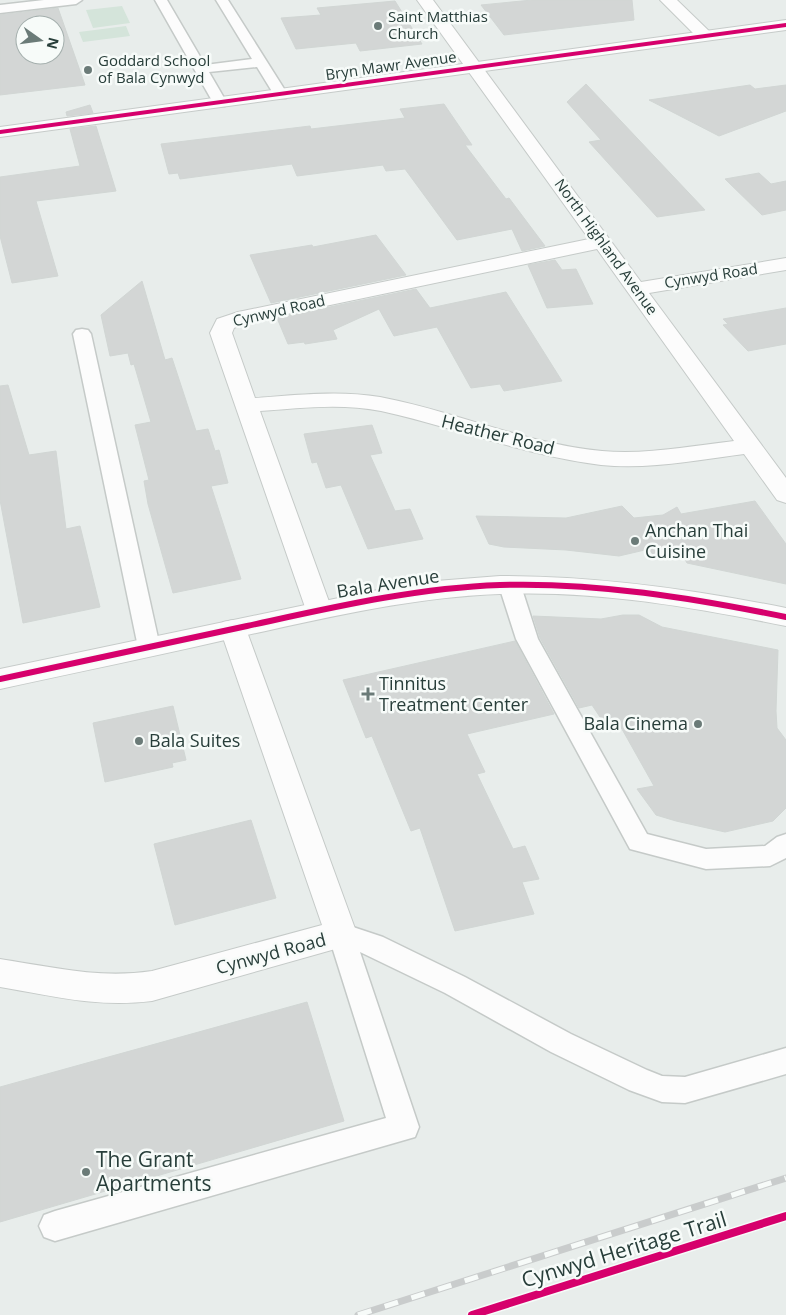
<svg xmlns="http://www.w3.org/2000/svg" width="786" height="1315" font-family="'Open Sans',sans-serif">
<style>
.green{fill:#d4e4da}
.building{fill:#d3d6d5;stroke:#d1d6d4;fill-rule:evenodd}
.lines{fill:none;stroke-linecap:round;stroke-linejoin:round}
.lane-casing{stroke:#c5cac8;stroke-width:3}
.street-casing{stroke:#c5cac8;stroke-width:2}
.secondary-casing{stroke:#c6cbc9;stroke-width:2}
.lane{fill:#fcfcfc;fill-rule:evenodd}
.street{fill:#fcfcfc;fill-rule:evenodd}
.secondary{fill:#fcfcfc;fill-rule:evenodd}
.rail-casing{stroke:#c9cccc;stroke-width:7}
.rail{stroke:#f7fbf9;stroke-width:5;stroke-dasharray:14;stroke-linecap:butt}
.cycleway-far2-casing{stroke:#f7fbf9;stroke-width:5.5}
.cycleway-far1-casing{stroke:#f7fbf9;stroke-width:9}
.cycleway-casing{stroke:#f7fbf9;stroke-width:11}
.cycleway-far2{stroke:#d6006c;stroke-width:4}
.cycleway-far1{stroke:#d6006c;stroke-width:6}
.cycleway{stroke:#d6006c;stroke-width:8}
.poi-dot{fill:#6b7b78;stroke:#f7fbf9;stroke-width:2}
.labels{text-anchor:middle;stroke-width:5;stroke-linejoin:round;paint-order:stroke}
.far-poi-label{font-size:15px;fill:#283e3a;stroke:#f7fbf9;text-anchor:start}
.far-street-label{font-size:15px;fill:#283e3a;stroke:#f7fbf9}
.street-label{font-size:18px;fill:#283e3a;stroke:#f7fbf9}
.poi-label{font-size:18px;fill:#283e3a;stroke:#f7fbf9;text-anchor:start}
.near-poi-label{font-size:21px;fill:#283e3a;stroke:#f7fbf9;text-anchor:start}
.near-street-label{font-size:21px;fill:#283e3a;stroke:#f7fbf9}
</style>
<rect width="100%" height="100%" fill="#e8edeb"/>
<path class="green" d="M122 6 130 23 93 28 86 10Z
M126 26 130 36 83 42 79 32Z"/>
<path class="building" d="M532 0H632L634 20 504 35 481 5Z
M395 1 422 44 360 51 356 43 296 49 281 18 321 15 317 8Z
M58 8 85 85 0 95V15ZM25 25H55V55H25Z
M586 84 705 210 657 217 589 142 601 140 567 102Z
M750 85 755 89 786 85V111L719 136 649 100Z
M444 104 472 145H465L506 199 509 198 545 246 522 251 512 229 457 240 405 169 386 171 383 165 297 176 292 164 180 179 178 173 169 174 161 144 310 126 311 129 405 118 400 109Z
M90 105 93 113 67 116 66 112Z
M96 126 116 191 36 201 58 276 12 283 0 236V177L80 166 70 129Z
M759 173 771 184 786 181V210L762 215 725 179Z
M376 235 406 275 271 303 250 255 312 245 313 247Z
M555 260 562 270 576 269 593 304 547 308 528 265Z
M142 281 165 360 172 358 196 431 208 429 215 451 219 450 228 483 211 486 241 579 173 593 148 504 144 481 149 480 135 425 151 422 134 364 131 365 128 353 110 356 101 315Z
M416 289 430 308 506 292 562 381 504 391 500 384 471 388 437 327 394 336 379 309 333 330 337 339 305 344 304 342 288 344 277 318Z
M786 308V344L748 351 723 325 728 324 723 319Z
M8 385 29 455 56 451 66 529 80 526 100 607 23 623 0 500V386Z
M372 425 382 453 370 455 395 511 410 509 423 539 368 549 341 485 326 488 317 462 312 463 304 434Z
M755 501 786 544V584L687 563 682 554 655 557 649 549 619 556 566 550 504 547 489 544 476 516 566 518 622 506 634 518 663 515 677 507 681 514Z
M623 615H639L662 627 778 650 776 711 777 728 786 740V808L773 821 725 832 676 821 656 815 637 789 654 786 618 722 606 726 592 705 579 708 540 638 533 616 601 619Z
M515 641 554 714 467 734 485 772 477 774 513 849 525 846 539 879 522 882 534 914 455 931 420 828 411 831 372 736 366 738 343 680Z
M173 706 186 760 172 763 173 767 105 782 93 723Z
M251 820 276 898 175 925 154 844Z
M307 1002 344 1121 0 1222V1087Z"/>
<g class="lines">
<g class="lane-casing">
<path id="lane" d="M44 0H82L76 4 0 13V5Z
M155 0H167L205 65 252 59 216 0H228L288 95 286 98H276L257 67 209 72 227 103 225 106H215Z
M82 329 88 330 91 334 160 647 157 653 149 655 141 653 138 647 73 334 76 330Z
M510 579 518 581 521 586 538 639 647 834 706 849 765 846 777 837 786 834V858L770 866 706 869 630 849 516 639 499 586 502 581Z
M341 923 383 937 465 977 571 1034 647 1070 662 1076 685 1077 786 1048V1074L685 1103 662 1102 629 1090 551 1052 445 993 360 952 419 1127 415 1137 55 1241 44 1237 39 1226 44 1215 55 1211 386 1118 328 934 332 926Z"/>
</g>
<g class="street-casing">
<path id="street" d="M417 0H433L641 282 786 258V270L649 293 786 478V503L777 500 744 454C697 460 648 470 601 465 526 456 454 427 381 411 341 403 300 408 260 411L332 610 328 616 319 619 310 616 306 610 210 333 217 319 238 312 589 239ZM597 249 734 441C691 446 646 455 602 451 526 444 455 411 380 397 339 390 297 395 255 398L232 333 234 328 244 323Z
M660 0H677L710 32 712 35 710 38H698Z
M233 620 243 622 246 629 357 934 353 944 152 1001C97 1008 54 996 0 987V959C53 967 98 979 152 971L322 925 220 629 223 622Z"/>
</g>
<g class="secondary-casing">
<path id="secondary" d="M786 20V30L0 137V127Z
M500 576C597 576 691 589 786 608V626C692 607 596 590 500 594 414 597 330 617 247 635 165 654 82 671 0 689V669L372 591 436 581Z"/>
</g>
<use href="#lane" class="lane"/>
<use href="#street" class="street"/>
<use href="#secondary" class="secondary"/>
<g class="rail-casing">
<path id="rail" d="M358 1315 786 1178"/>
</g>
<use href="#rail" class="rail"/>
<g class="cycleway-far2-casing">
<path id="cycleway-far2" d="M0 132 786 25"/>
</g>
<g class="cycleway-far1-casing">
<path id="cycleway-far1" d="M0 679C82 661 165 644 247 626 330 608 414 588 500 585 596 582 692 598 786 617"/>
</g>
<g class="cycleway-casing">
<path id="cycleway" d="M472 1315 786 1216"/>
</g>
<use href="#cycleway-far2" class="cycleway-far2"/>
<use href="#cycleway-far1" class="cycleway-far1"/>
<use href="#cycleway" class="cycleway"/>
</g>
<g class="poi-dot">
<circle cx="378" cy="26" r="5"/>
<circle cx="88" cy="70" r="5"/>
<circle cx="635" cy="541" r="5"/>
<path d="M365.5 686.5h5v5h5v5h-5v5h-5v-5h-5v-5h5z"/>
<circle cx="698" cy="724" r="5"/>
<circle cx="139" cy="741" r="5"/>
<circle cx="86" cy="1172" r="5"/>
</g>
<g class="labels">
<g class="far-poi-label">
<text x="388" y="22">Saint Matthias<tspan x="388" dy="17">Church</tspan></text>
<text x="98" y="66">Goddard School<tspan x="98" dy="17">of Bala Cynwyd</tspan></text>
</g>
<g class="far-street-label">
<text transform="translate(391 66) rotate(-8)" y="5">Bryn Mawr Avenue</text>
<text transform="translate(606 247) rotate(54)" y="5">North Highland Avenue</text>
<text transform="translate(711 276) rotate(-9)" y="5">Cynwyd Road</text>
<text transform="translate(279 311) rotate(-13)" y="5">Cynwyd Road</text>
</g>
<g class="street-label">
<text transform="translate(498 435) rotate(14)" y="6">Heather Road</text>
<text transform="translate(388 584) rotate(-9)" y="6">Bala Avenue</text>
<text transform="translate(271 954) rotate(-15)" y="6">Cynwyd Road</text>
</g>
<g class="poi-label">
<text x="645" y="537">Anchan Thai<tspan x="645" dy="21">Cuisine</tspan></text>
<text x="379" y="690">Tinnitus<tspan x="379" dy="21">Treatment Center</tspan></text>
<text x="688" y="730" text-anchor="end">Bala Cinema</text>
<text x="149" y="747">Bala Suites</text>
</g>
<g class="near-poi-label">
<text x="96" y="1167">The Grant<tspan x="96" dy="24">Apartments</tspan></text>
</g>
<g class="near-street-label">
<text transform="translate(624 1250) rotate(-17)" y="7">Cynwyd Heritage Trail</text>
</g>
</g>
<g transform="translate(40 40) rotate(104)"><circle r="24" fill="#f7fbf9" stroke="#a4afad"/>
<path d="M0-4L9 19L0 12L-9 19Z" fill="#6b7b78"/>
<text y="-8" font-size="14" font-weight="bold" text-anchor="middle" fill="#283e3a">N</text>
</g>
</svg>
